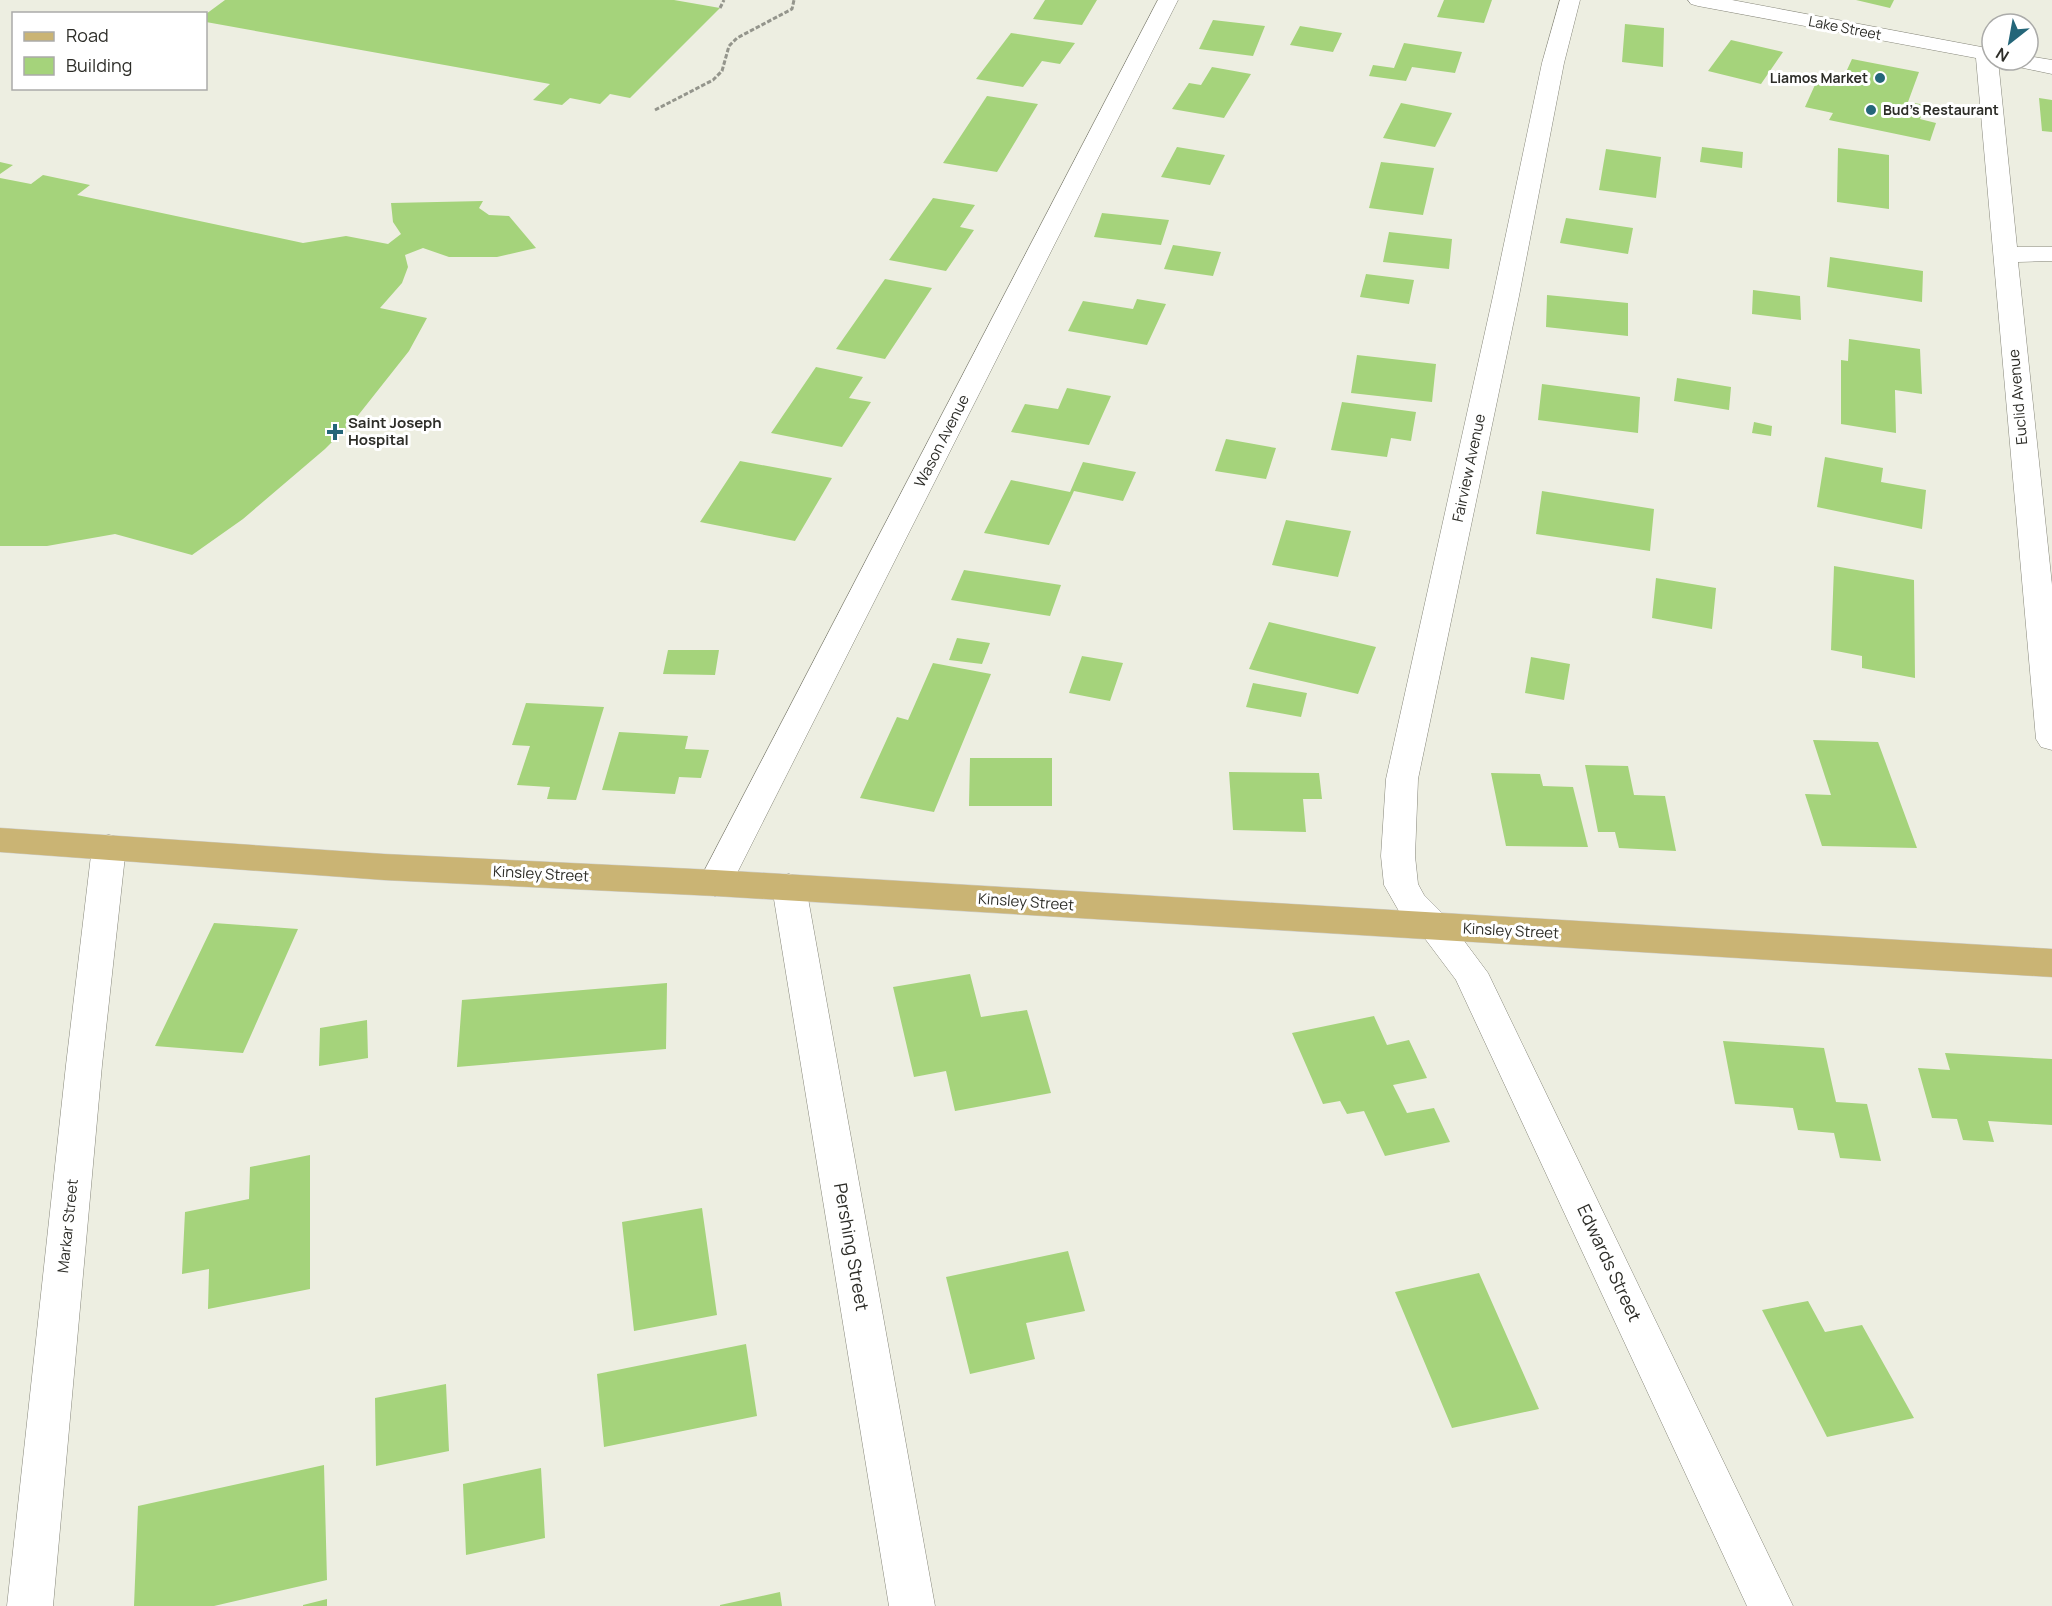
<svg xmlns="http://www.w3.org/2000/svg" width="2052" height="1606" font-family="Manrope,sans-serif">
<style>
.building{fill:#a5d37b}
.lines{fill:none;stroke-linecap:round;stroke-linejoin:round}
.minor-casing{stroke:#87877b;stroke-width:1}
.major-casing{stroke:#cdcdcb;stroke-width:1}
.path{stroke:#94958c;stroke-width:3;stroke-dasharray:4.5 2;stroke-linecap:butt}
.minor{fill:#fff;fill-rule:evenodd}
.major{fill:#cab474;fill-rule:evenodd}
.poi-dot{fill:#246679;stroke:#fff;stroke-width:2}
.labels{text-anchor:middle;stroke-width:6;stroke-linejoin:round;paint-order:stroke}
.far-street-label{font-size:14px;fill:#2d2d28;stroke:#fff}
.far-poi-label{font-size:14px;font-weight:bold;fill:#2d2d28;stroke:#fff;text-anchor:end}
.street-label{font-size:15px;fill:#2d2d28;stroke:#fff}
.poi-label{font-size:15px;font-weight:bold;fill:#2d2d28;stroke:#fff;text-anchor:start}
.near-street-label{font-size:18px;fill:#2d2d28;stroke:#fff}
</style>
<rect width="100%" height="100%" fill="#edeee1"/>
<path class="building" d="M225 0H674L720 8 630 98 610 94 600 104 570 98 562 105 533 100 550 84 206 22V14Z
M1045 0H1097L1082 25 1033 19Z
M1444 0H1492L1484 23 1437 17Z
M1856 0H1894L1890 8Z
M1213 20 1265 26 1253 56 1199 49Z
M1625 24 1664 28 1663 67 1622 62Z
M1300 26 1342 33 1333 52 1290 45Z
M1011 33 1075 43 1060 64 1042 61 1023 87 976 79Z
M1731 40 1783 52 1761 84 1708 71Z
M1404 43 1462 52 1455 73 1412 67 1406 81 1369 76 1373 65 1394 68Z
M1852 59 1919 72 1908 102 1926 105 1920 119 1936 123 1930 141 1829 120 1833 113 1805 107 1819 76 1842 81Z
M1212 67 1251 74 1224 118 1172 109 1189 83 1201 85Z
M987 96 1038 104 997 172 943 163Z
M2039 98 2052 100V132L2042 131Z
M1401 103 1452 113 1435 147 1383 138Z
M1177 147 1225 155 1210 185 1161 177Z
M1702 147 1743 152 1742 168 1700 162Z
M1838 148 1889 155V209L1837 202Z
M1606 149 1661 157 1656 198 1599 190Z
M0 162 13 165 0 174Z
M1381 162 1434 168 1423 215 1369 208Z
M43 175 90 185 77 195 303 243 346 236 388 244 401 234 393 222 391 203 483 201 479 208 489 215 509 216 536 248 497 257H449L423 248 405 255 408 267 402 283 380 308 427 318 409 351 356 418 325 449 243 519 192 555 115 534 47 546H0V178L31 184Z
M933 198 975 205 960 227 974 230 946 271 889 260Z
M1102 213 1169 220 1161 245 1094 237Z
M1566 218 1633 228 1628 254 1560 243Z
M1389 232 1452 239 1449 269 1383 262Z
M1173 245 1221 252 1213 276 1164 269Z
M1830 257 1923 271 1922 302 1827 287Z
M1366 274 1414 280 1409 304 1360 297Z
M885 279 932 288 885 359 836 349Z
M1753 290 1800 296 1801 320 1752 314Z
M1547 295 1628 303V336L1546 327Z
M1137 299 1166 304 1147 345 1068 331 1083 301 1133 309Z
M1849 339 1920 349 1922 394 1895 390 1896 433 1841 424V360L1848 361Z
M1357 355 1436 364 1432 402 1351 393Z
M816 367 863 377 849 398 871 402 842 447 771 433Z
M1677 378 1731 387 1729 410 1674 401Z
M1542 384 1640 397 1638 433 1538 420Z
M1067 388 1111 396 1089 445 1011 432 1025 404 1058 409Z
M1342 402 1416 412 1411 441 1391 438 1387 457 1331 450Z
M1754 422 1772 426 1771 436 1752 433Z
M1226 439 1276 448 1266 479 1215 471Z
M1825 457 1883 468 1881 482 1926 490 1922 529 1817 507Z
M740 461 832 478 795 541 700 522Z
M1083 462 1136 472 1123 501 1074 491 1049 545 984 533 1011 480 1070 492Z
M1542 491 1654 509 1650 551 1536 534Z
M1286 520 1351 531 1338 577 1272 565Z
M1834 566 1914 580 1915 678 1862 668V656L1831 650Z
M964 570 1061 585 1050 616 951 600Z
M1656 578 1716 588 1712 629 1652 618Z
M1269 622 1376 647 1358 694 1249 669Z
M957 638 990 643 982 664 949 660Z
M668 650H719L715 675 663 674Z
M1082 656 1123 663 1110 701 1069 693Z
M1531 657 1570 664 1564 700 1525 693Z
M933 663 991 674 934 812 860 798 897 717 908 720Z
M1253 683 1307 693 1301 717 1246 707Z
M526 703 604 707 576 800 547 799 550 787 517 785 530 746 512 745Z
M619 732 688 736 685 749 709 750 701 778 679 777 675 794 602 790Z
M1813 740 1878 742 1917 848 1822 846 1805 794 1831 795Z
M970 758H1052V806H969Z
M1585 765 1628 766 1634 795 1665 796 1676 851 1619 848 1615 832H1598Z
M1229 772 1319 773 1322 799H1303L1306 832 1233 830Z
M1491 773 1540 774 1543 786 1573 787 1588 847 1506 846Z
M214 923 298 929 243 1053 155 1046Z
M970 974 981 1017 1027 1010 1051 1093 955 1111 946 1071 914 1077 893 987Z
M667 983 666 1049 457 1067 462 1000Z
M1374 1016 1387 1045 1409 1040 1427 1078 1393 1085 1407 1113 1434 1108 1450 1142 1385 1156 1364 1111 1347 1114 1340 1101 1323 1104 1292 1033Z
M367 1020 368 1058 319 1066 320 1028Z
M1723 1041 1824 1048 1836 1102 1867 1104 1881 1161 1840 1158 1834 1133 1798 1130 1793 1108 1735 1104Z
M1945 1053 2052 1059V1125L1988 1121 1994 1142 1963 1140 1957 1119 1932 1118 1918 1068 1950 1070Z
M310 1155V1289L208 1309 209 1269 182 1274 185 1212 249 1199 250 1167Z
M702 1208 717 1315 634 1331 622 1222Z
M1068 1251 1085 1311 1026 1323 1035 1359 970 1374 946 1277Z
M1479 1273 1539 1409 1452 1428 1395 1292Z
M1808 1301 1825 1332 1862 1325 1914 1418 1827 1437 1762 1310Z
M746 1344 757 1416 604 1447 597 1374Z
M446 1384 449 1451 376 1466 375 1398Z
M324 1465 327 1580 214 1606H134L138 1506Z
M541 1468 545 1538 466 1555 463 1484Z
M780 1592 782 1606H720V1605Z
M327 1599V1606H303V1605Z"/>
<g class="lines">
<g class="minor-casing">
<path id="minor" d="M1158 0H1178L732 883 727 892 715 896 703 892 698 883Z
M1560 0H1580L1564 63 1519 296 1418 779 1415 856 1418 884 1424 895 1447 918 1488 973 1793 1606H1747L1456 980 1423 936 1400 913 1384 885 1381 856 1386 779 1493 296 1542 63Z
M1688 0H1732L1992 49V60H1998L2017 247H2052V261L2018 262 2052 585V750L2041 747 2036 739 1976 58 1698 6 1691 4Z
M2028 56 2052 60V74L2009 65 2006 60H2028Z
M109 835 121 838 126 847 102 1065 53 1606H7L66 1065 92 847 97 838Z
M789 874 801 878 806 887 935 1606H889L772 887 777 878Z"/>
</g>
<g class="major-casing">
<path id="major" d="M0 828 384 854 715 870 2052 949V977L715 896 384 880 0 852Z"/>
</g>
<path class="path" d="M720 8 724 0
M655 110 713 80 722 71 729 46 737 38 792 9 794 0"/>
<use href="#minor" class="minor"/>
<use href="#major" class="major"/>
</g>
<g class="poi-dot">
<circle cx="1880" cy="78" r="6"/>
<circle cx="1871" cy="110" r="6"/>
<path d="M332 423h6v6h6v6h-6v6h-6v-6h-6v-6h6z"/>
</g>
<g class="labels">
<g class="far-street-label">
<text transform="translate(1845 28) rotate(11)" y="5">Lake Street</text>
</g>
<g class="far-poi-label">
<text x="1868" y="83">Liamos Market</text>
<text x="1883" y="115" text-anchor="start">Bud's Restaurant</text>
</g>
<g class="street-label">
<text transform="translate(2018 397) rotate(-95)" y="5">Euclid Avenue</text>
<text transform="translate(942 441) rotate(-63)" y="5">Wason Avenue</text>
<text transform="translate(1469 468) rotate(-78)" y="5">Fairview Avenue</text>
<text transform="translate(541 874) rotate(3)" y="5">Kinsley Street</text>
<text transform="translate(1026 902) rotate(4)" y="5">Kinsley Street</text>
<text transform="translate(1511 931) rotate(3)" y="5">Kinsley Street</text>
<text transform="translate(68 1226) rotate(-84)" y="5">Markar Street</text>
</g>
<g class="poi-label">
<text x="348" y="428">Saint Joseph<tspan x="348" dy="17">Hospital</tspan></text>
</g>
<g class="near-street-label">
<text transform="translate(851 1247) rotate(80)" y="6">Pershing Street</text>
<text transform="translate(1609 1263) rotate(65)" y="6">Edwards Street</text>
</g>
</g>
<rect x="12" y="12" width="195" height="78" fill="#ffffff" stroke="#ababa9" stroke-width="1.5"/>
<rect x="24" y="32" width="30" height="9" fill="#cab474" stroke="#ababa9" stroke-width="1.5"/>
<text x="66" y="42" font-size="18" fill="#2d2d28">Road</text>
<rect x="24" y="57" width="30" height="18" fill="#a5d37b" stroke="#ababa9" stroke-width="1.5"/>
<text x="66" y="72" font-size="18" fill="#2d2d28">Building</text>
<g transform="translate(2010 42) rotate(211)"><circle r="28" fill="#ffffff" stroke="#ababa9" stroke-width="1.5"/>
<path d="M0-4.5L10 22L0 15L-10 22Z" fill="#246679"/>
<text y="-9" font-size="16" font-weight="bold" text-anchor="middle" fill="#2d2d28">N</text>
</g>
</svg>
